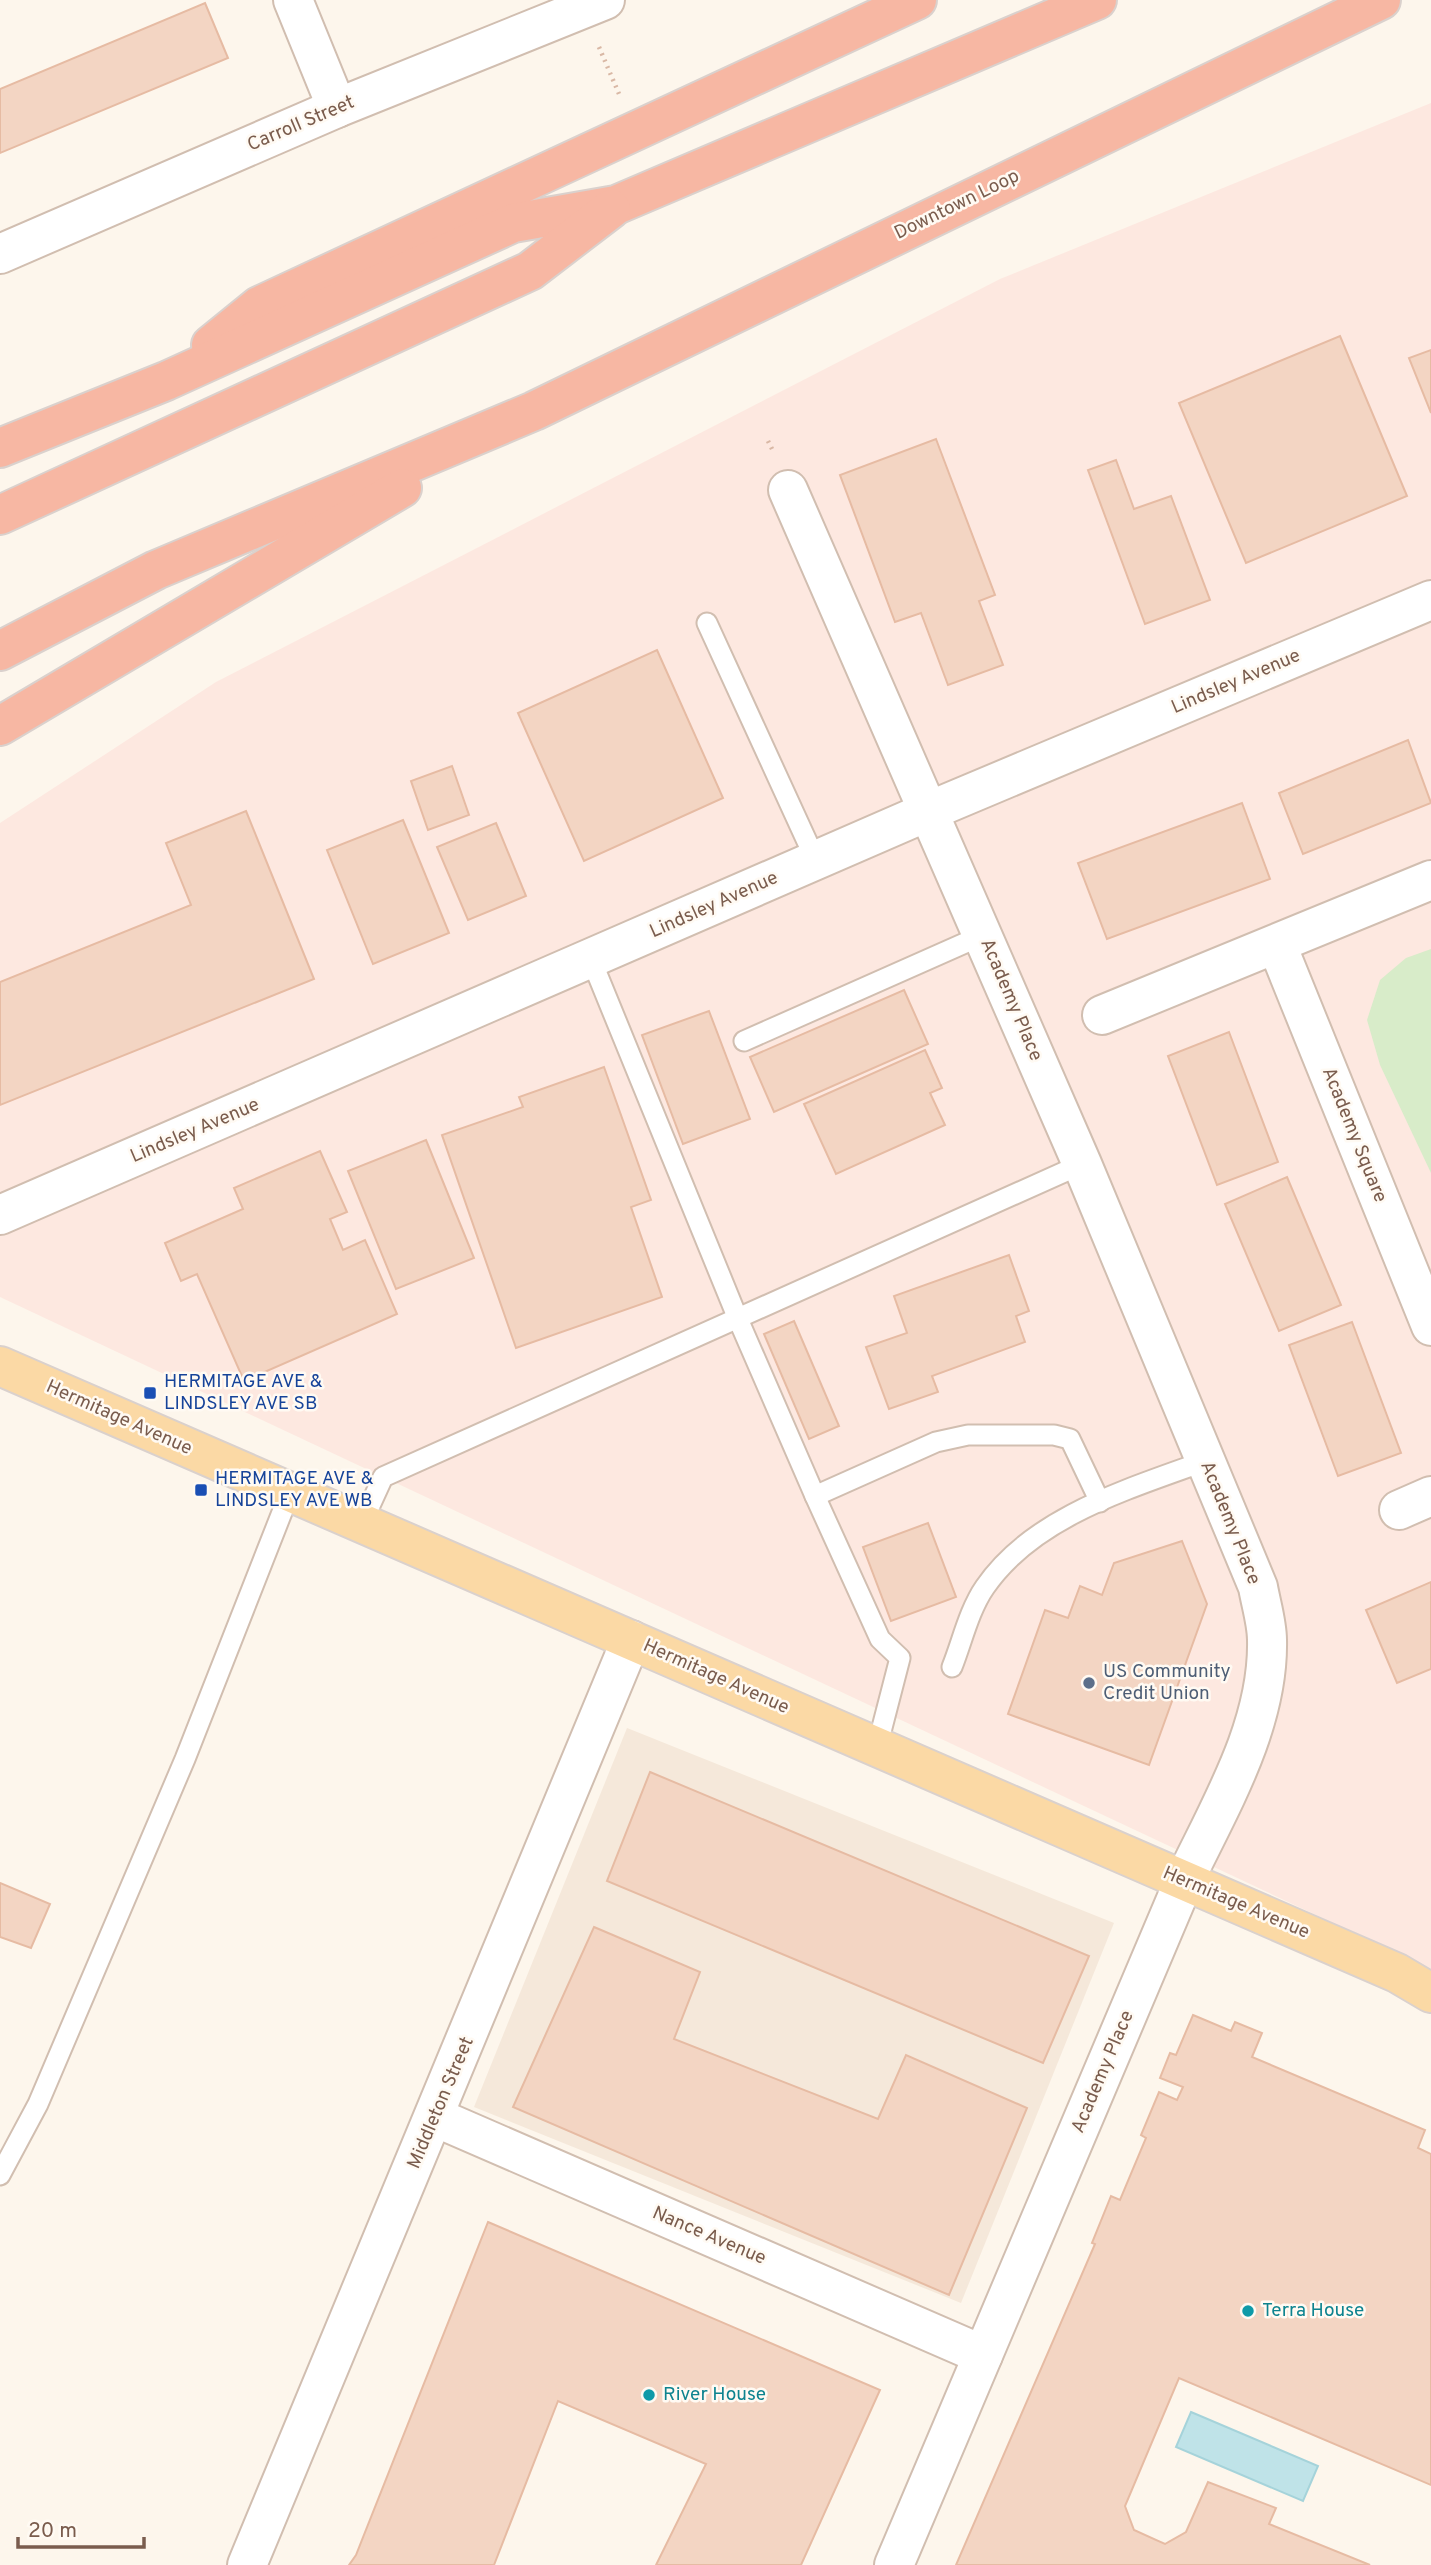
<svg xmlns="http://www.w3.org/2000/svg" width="1431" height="2565" font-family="Overpass,sans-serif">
  <rect width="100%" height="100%" fill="#fdf6ec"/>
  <path fill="#f5e8da" d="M 627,1728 L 1114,1923 L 961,2303 L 474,2107 Z"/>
  <path fill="#fde8e0" d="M 1431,103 L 1431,1969 L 0,1297 L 0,823 L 216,682 L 1000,279 Z"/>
  <path fill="#d8ecc9" d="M 1431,949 L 1431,1173 L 1380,1065 L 1367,1020 L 1380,980 L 1406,958 Z"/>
  <path fill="#bfe3e8" stroke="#a5d3da" stroke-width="2" d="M 1191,2412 L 1318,2466 L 1303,2501 L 1176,2447 Z"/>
  <g fill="#f3d5c3" stroke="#e6bba3" stroke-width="2">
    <path d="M 205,3 L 228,58 L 0,153 L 0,89 Z"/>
    <path d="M 1340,336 L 1407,496 L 1246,563 L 1179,403 Z"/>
    <path d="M 1431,350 L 1431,413 L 1409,358 Z"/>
    <path d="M 936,439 L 995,595 L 979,601 L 1003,665 L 948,685 L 921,613 L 895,622 L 840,475 Z"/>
    <path d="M 1116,460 L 1134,509 L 1171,496 L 1210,600 L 1145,624 L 1088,470 Z"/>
    <path d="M 657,650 L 723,798 L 584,861 L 518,713 Z"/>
    <path d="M 1408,740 L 1431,803 L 1303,854 L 1279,793 Z"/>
    <path d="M 452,766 L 469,815 L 428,830 L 411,781 Z"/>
    <path d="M 1242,803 L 1270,879 L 1107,939 L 1078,863 Z"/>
    <path d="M 246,811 L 314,979 L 0,1105 L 0,982 L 191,905 L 166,843 Z"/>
    <path d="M 403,820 L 449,933 L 373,964 L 327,850 Z"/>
    <path d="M 496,823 L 526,896 L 468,920 L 437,847 Z"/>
    <path d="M 904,990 L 928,1044 L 774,1112 L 750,1057 Z"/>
    <path d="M 709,1011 L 750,1119 L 683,1144 L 642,1035 Z"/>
    <path d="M 1229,1032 L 1278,1162 L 1217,1185 L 1168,1056 Z"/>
    <path d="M 925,1050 L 942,1088 L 930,1093 L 945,1125 L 836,1174 L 804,1104 Z"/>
    <path d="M 604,1067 L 651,1200 L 631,1207 L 662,1297 L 516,1348 L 442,1135 L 523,1107 L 519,1097 Z"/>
    <path d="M 426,1140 L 474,1258 L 396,1289 L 348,1171 Z"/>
    <path d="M 320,1151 L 347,1212 L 330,1219 L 343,1250 L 365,1240 L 397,1314 L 244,1381 L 197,1274 L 181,1281 L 165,1243 L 243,1209 L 234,1188 Z"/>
    <path d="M 1287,1177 L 1341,1305 L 1279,1331 L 1225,1204 Z"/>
    <path d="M 1009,1255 L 1029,1311 L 1016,1316 L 1025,1342 L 932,1376 L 938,1392 L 889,1409 L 866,1347 L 907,1333 L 894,1296 Z"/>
    <path d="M 794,1321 L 839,1426 L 809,1439 L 764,1334 Z"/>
    <path d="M 1352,1322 L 1401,1453 L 1338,1476 L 1289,1345 Z"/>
    <path d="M 928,1523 L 956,1597 L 891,1621 L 863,1547 Z"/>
    <path d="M 1182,1541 L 1207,1604 L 1149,1765 L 1008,1714 L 1045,1610 L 1068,1618 L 1080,1586 L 1102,1595 L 1114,1563 Z"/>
    <path d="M 1431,1582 L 1431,1669 L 1397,1683 L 1366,1610 Z"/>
    <path d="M 650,1772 L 1089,1956 L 1043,2063 L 607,1881 Z"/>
    <path d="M 0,1883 L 50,1904 L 31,1948 L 0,1937 Z"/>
    <path d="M 594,1927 L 700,1972 L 674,2039 L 878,2119 L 906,2055 L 1027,2108 L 949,2295 L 513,2107 Z"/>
    <path d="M 1193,2015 L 1231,2031 L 1235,2022 L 1262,2033 L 1252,2057 L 1425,2130 L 1418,2148 L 1431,2154 L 1431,2485 L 1179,2378 L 1125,2506 L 1134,2530 L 1165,2544 L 1186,2532 L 1208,2482 L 1276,2508 L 1269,2524 L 1370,2565 L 956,2565 L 1095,2244 L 1092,2243 L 1111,2196 L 1120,2200 L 1146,2138 L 1141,2135 L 1159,2092 L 1177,2100 L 1183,2087 L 1160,2078 L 1170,2053 L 1176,2055 Z"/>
    <path d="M 488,2222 L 880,2390 L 801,2565 L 656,2565 L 706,2464 L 558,2401 L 494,2565 L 349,2565 L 356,2555 Z"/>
  </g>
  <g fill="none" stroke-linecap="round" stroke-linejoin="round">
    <g stroke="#d1beb0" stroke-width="23">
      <g id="service">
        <path d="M 707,623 L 816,861"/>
        <path d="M 591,959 L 738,1319 L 815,1496 L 880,1639 L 900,1658 L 877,1747"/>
        <path d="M 744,1041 L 983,935"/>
        <path d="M 815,1496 L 936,1442 L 968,1435 L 1054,1435 L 1070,1439 L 1100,1502"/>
        <path d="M 362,1523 L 383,1477 L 1082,1164"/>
        <path d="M 952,1667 C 962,1642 969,1610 985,1587 C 1033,1517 1128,1489 1205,1461"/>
        <path d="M 0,2175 L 38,2104 L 185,1759 L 290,1492"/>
      </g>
    </g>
    <g stroke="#d1beb0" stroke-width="42">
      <g id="minor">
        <path d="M 293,0 L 337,108"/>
        <path d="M 0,254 L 337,108 L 605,0"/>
        <path d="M 788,490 L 1082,1164 L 1258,1587 C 1261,1604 1267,1623 1267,1640 C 1269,1725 1220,1806 1184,1881 L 894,2565"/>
        <path d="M 1277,945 L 1431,1326"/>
        <path d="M 1102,1015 L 1431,880"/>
        <path d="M 0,1215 L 929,811 L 1431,600"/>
        <path d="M 1399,1510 L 1431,1496"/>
        <path d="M 435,2117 L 983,2355"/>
        <path d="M 247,2565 L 631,1640"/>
      </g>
    </g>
    <g stroke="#dad1cd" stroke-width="42">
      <path id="primary" d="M 0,1366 L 1397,1973 L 1431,1993"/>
    </g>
    <g stroke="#dad1cd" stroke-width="42">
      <g id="motorway">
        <path d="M 211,345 L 259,306 L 917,0"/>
        <path d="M 0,448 L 166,381 L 513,223 L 616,205 L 1097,0"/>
        <path d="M 0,515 L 530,271 L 611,209"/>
        <path d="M 0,651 L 156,570 L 534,411 L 1381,0"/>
        <path d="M 0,726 L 402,488"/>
      </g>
    </g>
    <g stroke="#d9b8a5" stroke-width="4.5" stroke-dasharray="2 5" stroke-linecap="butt">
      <path d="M 599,47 L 619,94"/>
      <path d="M 768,441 L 774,453"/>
    </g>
    <use href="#service" stroke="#fff" stroke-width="19"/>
    <use href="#minor" stroke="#fff" stroke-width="38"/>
    <use href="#primary" stroke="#fbd9a5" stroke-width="38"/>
    <use href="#motorway" stroke="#f7b7a3" stroke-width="38"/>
  </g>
  <g fill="#1a4fb4" stroke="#fffaf3" stroke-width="2.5">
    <rect x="143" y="1386" width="14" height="14" rx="3.5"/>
    <rect x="194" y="1483" width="14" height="14" rx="3.5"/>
  </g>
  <circle fill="#5c6f8a" stroke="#fffaf3" stroke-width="2.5" cx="1089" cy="1683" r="7"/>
  <g fill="#0f9aa8" stroke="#fffaf3" stroke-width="2.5">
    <circle cx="1248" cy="2311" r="7"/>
    <circle cx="649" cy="2395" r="7"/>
  </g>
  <g text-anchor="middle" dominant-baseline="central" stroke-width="5" stroke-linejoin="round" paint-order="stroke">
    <g font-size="19" fill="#7a5c4d" stroke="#fffaf3">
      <text transform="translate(301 124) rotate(-23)">Carroll Street</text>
      <text transform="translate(957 205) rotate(-26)">Downtown Loop</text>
      <text transform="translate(1236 682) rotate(-23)">Lindsley Avenue</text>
      <text transform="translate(714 905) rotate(-24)">Lindsley Avenue</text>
      <text transform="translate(1011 1000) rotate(67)">Academy Place</text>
      <text transform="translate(195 1131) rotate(-23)">Lindsley Avenue</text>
      <text transform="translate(1354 1135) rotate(68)">Academy Square</text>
      <text transform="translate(119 1418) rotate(24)">Hermitage Avenue</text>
      <text transform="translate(1230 1523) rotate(68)">Academy Place</text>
      <text transform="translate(716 1677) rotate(24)">Hermitage Avenue</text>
      <text transform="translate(1236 1903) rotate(23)">Hermitage Avenue</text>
      <text transform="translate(1103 2072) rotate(-67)">Academy Place</text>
      <text transform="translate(441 2103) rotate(-67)">Middleton Street</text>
      <text transform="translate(709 2236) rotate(23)">Nance Avenue</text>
    </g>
    <g font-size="19" fill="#164399" stroke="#fffaf3" text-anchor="start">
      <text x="164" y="1382">HERMITAGE AVE &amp;<tspan x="164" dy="22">LINDSLEY AVE SB</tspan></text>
      <text x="215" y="1479">HERMITAGE AVE &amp;<tspan x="215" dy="22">LINDSLEY AVE WB</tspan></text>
    </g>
    <g font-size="19" fill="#4e5e75" stroke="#fffaf3" text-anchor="start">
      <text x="1103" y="1672">US Community<tspan x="1103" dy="22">Credit Union</tspan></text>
    </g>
    <g font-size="19" fill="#0d838f" stroke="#fffaf3" text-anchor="start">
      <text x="1262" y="2311">Terra House</text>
      <text x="663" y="2395">River House</text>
    </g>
  </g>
  <path d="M18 2537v10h126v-10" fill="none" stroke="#7a5c4d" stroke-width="3.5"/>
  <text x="28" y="2537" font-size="21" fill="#7a5c4d" stroke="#fffaf3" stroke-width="5" paint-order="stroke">20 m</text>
</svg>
